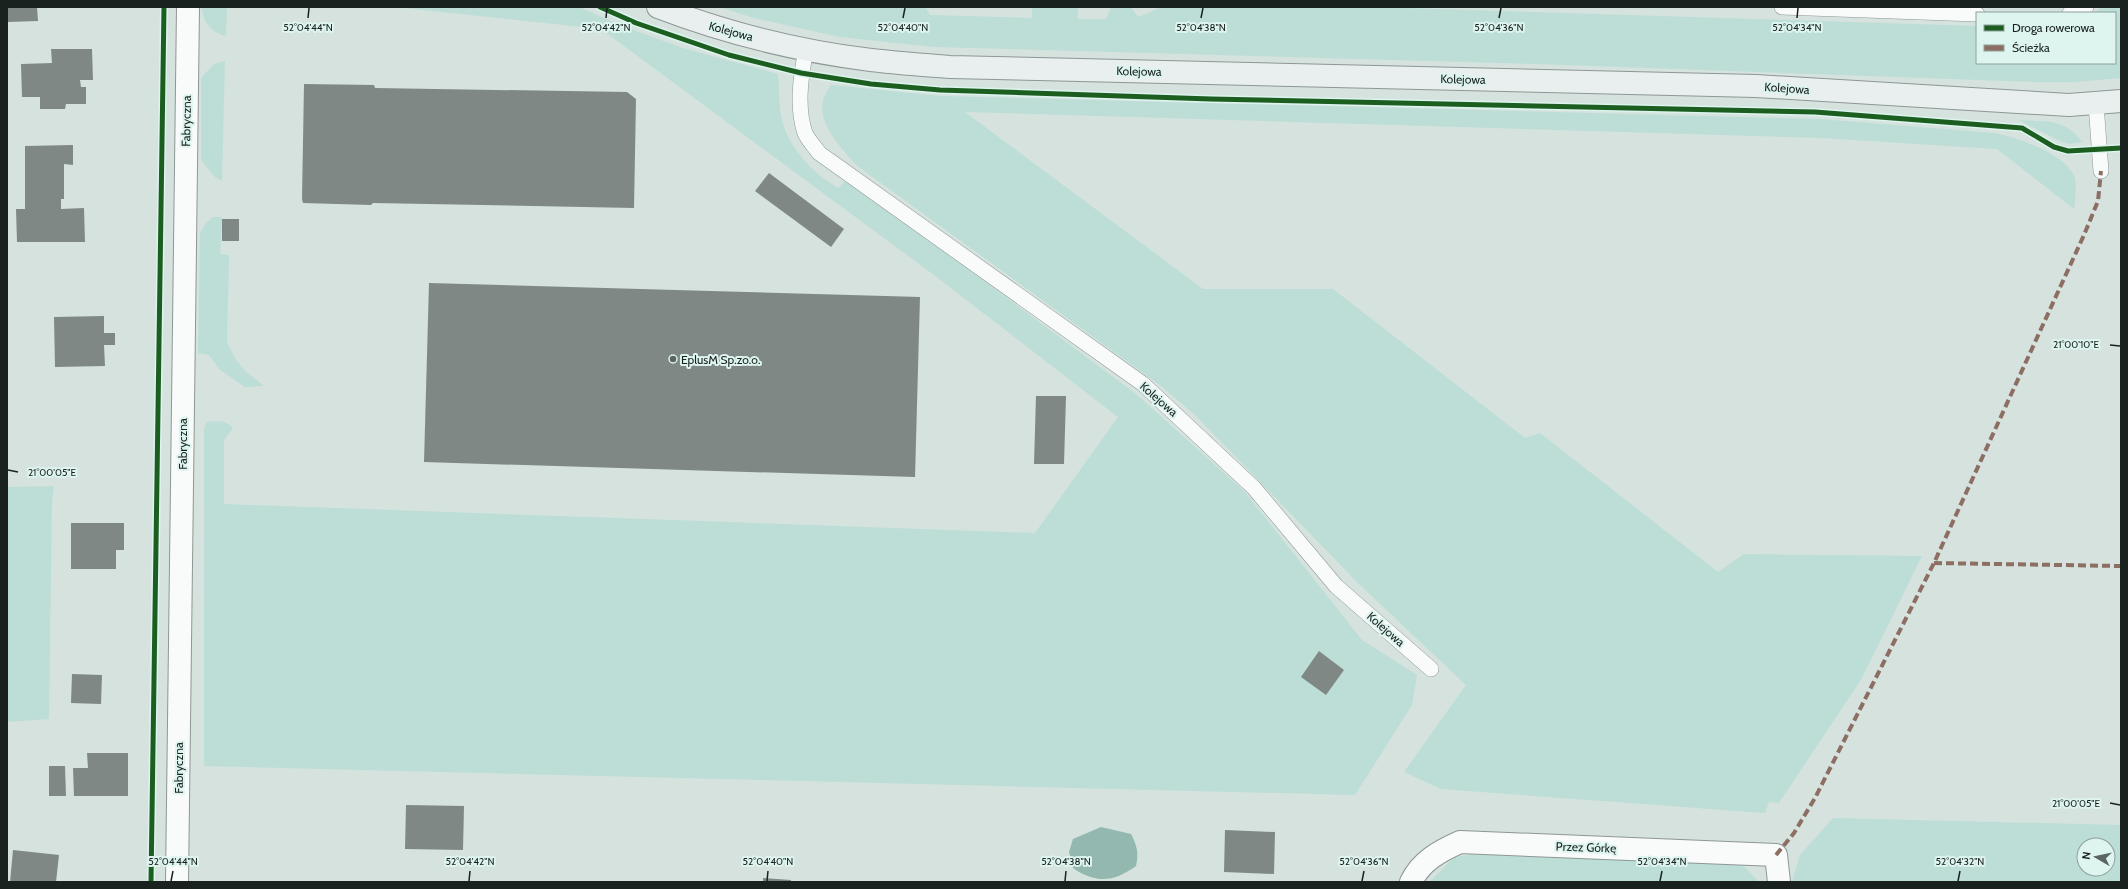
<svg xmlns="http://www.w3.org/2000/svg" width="2128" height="889" font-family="Cabin,sans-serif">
  <rect width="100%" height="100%" fill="#d5e2de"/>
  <g fill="#bcded6" fill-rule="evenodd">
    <path d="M 202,7 L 227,7 L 226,36 C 212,33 202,22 202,7 Z"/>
    <path d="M 395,7 L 579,7 L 620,25 L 683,48 L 778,74 C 779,89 779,106 782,120 C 789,149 813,173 838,188 L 847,179 L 1136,394 L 1244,491 L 1362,640 L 1417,675 L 1412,705 L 1355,795 L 204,766 L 204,428 L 207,422 C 218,421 225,420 233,428 L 224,440 L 224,504 L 1035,533 L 1118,417 L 934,275 L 601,29 Z"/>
    <path d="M 719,7 L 925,7 L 930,15 L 1032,18 L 1032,7 L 1078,7 L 1078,19 L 1106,19 L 1111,7 L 1131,7 L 1138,17 L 1162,7 L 1373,7 L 1977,26 L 1977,63 L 2115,63 L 2115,13 L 2094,13 L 2102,7 L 2121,7 L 2121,78 L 2075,82 L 2035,82 L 1536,64 L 934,47 L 840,37 L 754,18 Z"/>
    <path d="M 225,61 L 222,181 L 215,177 L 201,160 L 201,78 L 214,64 Z"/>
    <path d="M 831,85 L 941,96 L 1820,119 L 1994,133 C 2016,137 2067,154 2075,178 C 2077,187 2075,200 2074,209 L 1997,149 L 1822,138 L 965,112 L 1203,289 L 1333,289 L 1525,438 L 1540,433 L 1718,572 L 1744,554 L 1922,556 L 1862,678 L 1779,803 L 1769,802 L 1765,813 L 1441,789 L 1404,772 L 1466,685 L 1358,583 L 1195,415 L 1161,386 L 856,165 C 842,148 818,126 823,101 C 824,96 828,90 831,85 Z"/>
    <path d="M 2019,120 C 2045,122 2066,118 2082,142 L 2069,144 L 2060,141 Z"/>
    <path d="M 213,217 L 222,217 L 220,254 L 229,255 L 227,342 L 236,360 L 245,371 L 264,386 L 245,387 L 219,369 L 209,355 L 198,353 L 200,233 L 206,223 Z"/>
    <path d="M 54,486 L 52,500 L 49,719 L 7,722 L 7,487 Z"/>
    <path d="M 1833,818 L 2121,825 L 2121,882 L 1792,882 L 1800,855 ZM 2084,845 L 2108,845 L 2108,869 L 2084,869 Z"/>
    <path d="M 1515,848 L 1743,865 L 1759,882 L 1429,882 L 1455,857 Z"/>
  </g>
  <path fill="#92b8b0" d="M 1101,827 L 1131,834 C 1137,846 1139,853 1136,866 C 1114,882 1096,884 1073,868 L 1069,852 L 1073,839 Z"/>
  <g fill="#7f8885">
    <path d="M 8,7 L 37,7 L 38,21 L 8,22 Z"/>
    <path d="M 51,49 L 92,49 L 93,80 L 80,80 L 81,87 L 86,87 L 86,104 L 66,104 L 65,109 L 40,109 L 40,97 L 22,97 L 21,64 L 52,63 Z"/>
    <path d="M 304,84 L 374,85 L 375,88 L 627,92 L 636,99 L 634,208 L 373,203 L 371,205 L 303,203 L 302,199 Z"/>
    <path d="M 73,145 L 73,165 L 64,164 L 64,199 L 61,199 L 61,209 L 84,208 L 85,242 L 17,242 L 16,209 L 25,209 L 25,146 Z"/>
    <path d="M 769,173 L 844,229 L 831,247 L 755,191 Z"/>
    <rect x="222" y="219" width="17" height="22"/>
    <path d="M 429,283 L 920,297 L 915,477 L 424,462 Z"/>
    <path d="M 104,316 L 104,333 L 115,333 L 115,345 L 104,345 L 105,366 L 55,367 L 54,317 Z"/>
    <path d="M 1036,396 L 1066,396 L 1064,464 L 1034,464 Z"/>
    <path d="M 71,523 L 124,523 L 124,550 L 116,550 L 116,569 L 71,569 Z"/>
    <path d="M 1319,651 L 1344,670 L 1326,695 L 1301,677 Z"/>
    <path d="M 72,674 L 102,675 L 101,704 L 71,703 Z"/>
    <path d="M 87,753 L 128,753 L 128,796 L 74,796 L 73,768 L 88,768 Z"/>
    <path d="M 49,766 L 65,766 L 66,796 L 49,796 Z"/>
    <path d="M 406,805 L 464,806 L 463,850 L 405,849 Z"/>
    <path d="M 1225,830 L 1275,832 L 1274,874 L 1224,872 Z"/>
    <path d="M 13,850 L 59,855 L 56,882 L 10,882 Z"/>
    <path d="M 763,878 L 791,880 L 791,882 L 763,882 Z"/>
  </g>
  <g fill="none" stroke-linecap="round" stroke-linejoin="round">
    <g stroke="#8e9795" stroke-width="16">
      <g id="lane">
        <path d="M 1782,7 L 1977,14"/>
        <path d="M 2070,13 L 2086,7"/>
        <path d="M 806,49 C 801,76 796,106 805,133 C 808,140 815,147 819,153 L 1143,384 L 1254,488 L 1336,586 L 1431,669"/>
        <path d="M 2096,104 L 2101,171"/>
      </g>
    </g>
    <g stroke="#8e9795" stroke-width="24">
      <g id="street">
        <path d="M 177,882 L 188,7"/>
        <path d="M 1411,882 C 1421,861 1440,851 1460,842 L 1776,855 L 1779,882"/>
      </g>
    </g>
    <g stroke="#8e9795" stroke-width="24">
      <path id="secondary" d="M 658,7 C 726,33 798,51 871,60 C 897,63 923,65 950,67 L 1756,86 L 2069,105 L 2121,101"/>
    </g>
    <use href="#lane" stroke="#f9fbfa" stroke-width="15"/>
    <use href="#street" stroke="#f9fbfa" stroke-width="22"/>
    <use href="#secondary" stroke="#e9efee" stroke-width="22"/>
    <g stroke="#8d6e63" stroke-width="4" stroke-dasharray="8 4" stroke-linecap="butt">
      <path d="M 1934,563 L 2121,566"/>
      <path d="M 1776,855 L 1794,833 L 1815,798 L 1934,563 L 2084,235 L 2098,201 L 2101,171"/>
    </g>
    <g stroke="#ddf4ef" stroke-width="8">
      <g id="cycleway">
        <path d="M 600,7 L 636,23 L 729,55 L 801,73 L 871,84 L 940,90 L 1211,99 L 1815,112 L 2022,128 L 2054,147 L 2068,151 L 2121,148"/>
        <path d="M 151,882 L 164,7"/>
      </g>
    </g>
    <use href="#cycleway" stroke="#1b5e20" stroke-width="5"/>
  </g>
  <path fill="none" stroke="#1a2220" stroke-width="1.5" d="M 308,18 L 309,8M 606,18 L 607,8M 903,18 L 905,8M 1201,18 L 1203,8M 1499,18 L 1501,8M 1797,18 L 1798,8M 2110,345 L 2120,346M 8,470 L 18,472M 2110,803 L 2120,805M 171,881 L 173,871M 469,881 L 470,871M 767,881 L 768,871M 1065,881 L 1066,871M 1362,881 L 1364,871M 1660,881 L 1662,871M 1958,881 L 1960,871"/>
  <circle fill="#5b6562" stroke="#ddf4ef" stroke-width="1.5" cx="673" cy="359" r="4"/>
  <g text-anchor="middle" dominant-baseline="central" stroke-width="4" stroke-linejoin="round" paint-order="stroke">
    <g font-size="12" fill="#1a2220" stroke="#ddf4ef">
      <text transform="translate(731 31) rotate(15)">Kolejowa</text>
      <text transform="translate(1139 71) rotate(1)">Kolejowa</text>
      <text transform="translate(1463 79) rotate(1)">Kolejowa</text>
      <text transform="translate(1787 88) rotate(4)">Kolejowa</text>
      <text transform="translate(186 121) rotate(-89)">Fabryczna</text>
      <text transform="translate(1159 399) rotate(41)">Kolejowa</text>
      <text transform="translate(182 444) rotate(-90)">Fabryczna</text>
      <text transform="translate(1386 629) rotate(41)">Kolejowa</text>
      <text transform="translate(178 768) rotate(-90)">Fabryczna</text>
      <text transform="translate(1586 847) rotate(2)">Przez Górkę</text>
    </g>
    <g font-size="12" fill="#1a2220" stroke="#ddf4ef" text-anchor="start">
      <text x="681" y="359">EplusM Sp.zo.o.</text>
    </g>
  </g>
  <g font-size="10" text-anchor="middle" fill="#1a2220" stroke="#ddf4ef" stroke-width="4" stroke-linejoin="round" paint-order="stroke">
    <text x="308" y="31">52°04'44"N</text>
    <text x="606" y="31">52°04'42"N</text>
    <text x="903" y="31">52°04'40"N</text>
    <text x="1201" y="31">52°04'38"N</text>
    <text x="1499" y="31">52°04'36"N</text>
    <text x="1797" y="31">52°04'34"N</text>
    <text x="2076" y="348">21°00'10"E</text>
    <text x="52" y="476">21°00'05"E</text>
    <text x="2076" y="807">21°00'05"E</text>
    <text x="173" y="865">52°04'44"N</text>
    <text x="470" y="865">52°04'42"N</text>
    <text x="768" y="865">52°04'40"N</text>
    <text x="1066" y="865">52°04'38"N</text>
    <text x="1364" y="865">52°04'36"N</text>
    <text x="1662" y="865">52°04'34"N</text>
    <text x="1960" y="865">52°04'32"N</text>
  </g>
  <rect width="2128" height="889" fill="none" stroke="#1a2220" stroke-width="16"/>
  <rect x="1976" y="12" width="140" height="52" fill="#ddf4ef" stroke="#8fa09c"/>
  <rect x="1984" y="25" width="20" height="6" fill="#1b5e20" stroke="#8fa09c"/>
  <text x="2012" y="32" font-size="12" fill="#1a2220">Droga rowerowa</text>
  <rect x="1984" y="45" width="20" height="6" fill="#8d6e63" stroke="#8fa09c"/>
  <text x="2012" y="52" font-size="12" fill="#1a2220">Ścieżka</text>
  <g transform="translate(2096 857) rotate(279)"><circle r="19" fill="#ddf4ef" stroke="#8fa09c"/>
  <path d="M0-3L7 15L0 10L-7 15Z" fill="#5b6562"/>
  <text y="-6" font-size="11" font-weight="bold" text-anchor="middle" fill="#1a2220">N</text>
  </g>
</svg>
